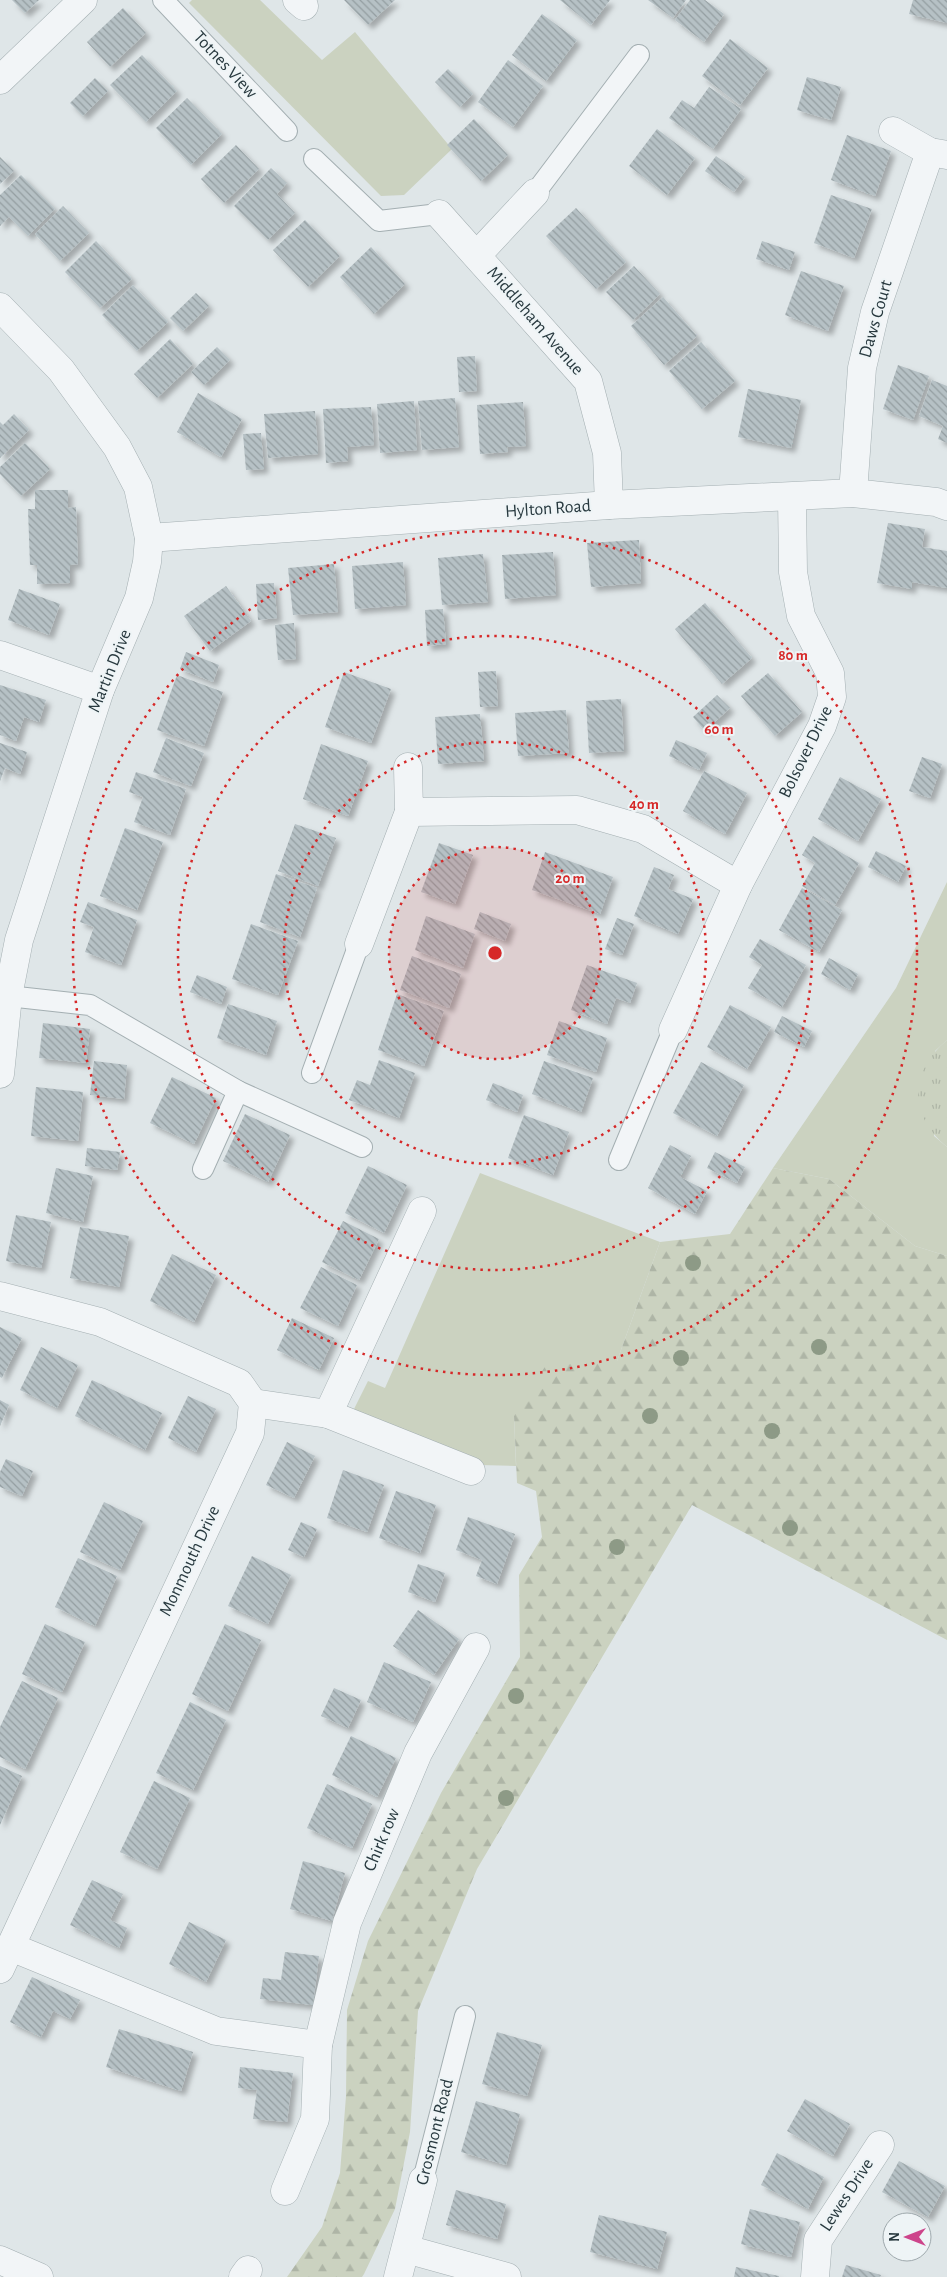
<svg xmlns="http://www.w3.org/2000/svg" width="947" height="2277" font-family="'Alegreya Sans',sans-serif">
  <defs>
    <pattern id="forest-firs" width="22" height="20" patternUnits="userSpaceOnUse" patternTransform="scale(1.25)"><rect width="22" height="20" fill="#cbd2c0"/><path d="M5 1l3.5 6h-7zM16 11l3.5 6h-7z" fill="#aeb5a6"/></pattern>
    <pattern id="park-tufts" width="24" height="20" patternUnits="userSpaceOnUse" patternTransform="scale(1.25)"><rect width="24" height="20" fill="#cbd2c0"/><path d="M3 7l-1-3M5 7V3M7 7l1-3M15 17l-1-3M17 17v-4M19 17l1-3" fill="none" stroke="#aeb5a6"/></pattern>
    <pattern id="building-back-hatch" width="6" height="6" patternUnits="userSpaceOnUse" patternTransform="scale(1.25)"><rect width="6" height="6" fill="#b6c1c5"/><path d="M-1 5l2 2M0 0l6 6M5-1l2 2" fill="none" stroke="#949ea1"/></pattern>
    <filter id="shadow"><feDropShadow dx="4.5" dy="4.5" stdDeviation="2.5" flood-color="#0004"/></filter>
  </defs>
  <rect width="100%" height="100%" fill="#dfe6e8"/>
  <g fill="#cbd2c0">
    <path d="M 192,0 L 260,0 L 322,60 L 355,32 L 452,149 L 404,195 L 381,196 L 189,3 Z"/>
    <path d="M 947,882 L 947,1040 L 935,1051 L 934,1136 L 947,1147 L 947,1256 L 915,1246 L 829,1179 L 773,1168 L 896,988 Z"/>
    <path d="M 480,1173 L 660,1242 L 617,1361 L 514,1416 L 516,1466 L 480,1465 L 350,1417 L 368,1381 L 385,1388 Z"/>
  </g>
  <path fill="url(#forest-firs)" d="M 773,1168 L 829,1179 L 915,1246 L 947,1256 L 947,1640 L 692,1505 L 477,1869 L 418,2011 L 410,2132 L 395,2209 L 364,2274 L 362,2277 L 287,2277 L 322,2227 L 340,2173 L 346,2096 L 347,2010 L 368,1941 L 441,1793 L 520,1657 L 519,1575 L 542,1537 L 536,1491 L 517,1483 L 514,1416 L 546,1365 L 617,1361 L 660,1242 L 730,1234 Z"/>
  <path fill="url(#park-tufts)" d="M 947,1040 L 947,1147 C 908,1115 909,1072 947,1040 Z"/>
  <g fill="url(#building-back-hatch)" filter="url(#shadow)">
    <path d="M 12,0 L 39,0 L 25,13 Z"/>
    <path d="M 344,0 L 395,0 L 368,25 Z"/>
    <path d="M 560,0 L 610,0 L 591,25 Z"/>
    <path d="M 648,0 L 686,0 L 673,18 Z"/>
    <path d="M 690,0 L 705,0 L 724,14 L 704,42 L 675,20 Z"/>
    <path d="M 913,0 L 947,0 L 947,23 L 909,14 Z"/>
    <path d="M 123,8 L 146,33 L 110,67 L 87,42 Z"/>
    <path d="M 542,14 L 577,40 L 546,81 L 512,55 Z"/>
    <path d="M 730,39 L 768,68 L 740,105 L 702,76 Z"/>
    <path d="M 142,55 L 177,91 L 146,122 L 110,85 Z"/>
    <path d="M 508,60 L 543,86 L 513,127 L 478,102 Z"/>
    <path d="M 448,69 L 473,94 L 460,107 L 435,82 Z"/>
    <path d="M 807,77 L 841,87 L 831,120 L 797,110 Z"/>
    <path d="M 95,78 L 108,91 L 83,116 L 70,103 Z"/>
    <path d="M 709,87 L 741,109 L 713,149 L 669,118 L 682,100 L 694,108 Z"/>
    <path d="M 187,98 L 222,134 L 191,165 L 156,128 Z"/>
    <path d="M 474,119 L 508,155 L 481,181 L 447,145 Z"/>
    <path d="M 657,129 L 695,158 L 667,195 L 629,166 Z"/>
    <path d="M 847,135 L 891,151 L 875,196 L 831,180 Z"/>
    <path d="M 236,145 L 259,169 L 224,203 L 201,179 Z"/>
    <path d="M 716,156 L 745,177 L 734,192 L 705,171 Z"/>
    <path d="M 0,157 L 14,171 L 0,184 Z"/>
    <path d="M 271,168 L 287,183 L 277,194 L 295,213 L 268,240 L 234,206 Z"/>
    <path d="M 21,175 L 55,209 L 28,236 L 9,217 L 0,226 L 0,195 Z"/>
    <path d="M 831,195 L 872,209 L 854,258 L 814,243 Z"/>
    <path d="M 63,206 L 89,233 L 60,261 L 35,234 Z"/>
    <path d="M 576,208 L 626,262 L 596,289 L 546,236 Z"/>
    <path d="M 305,220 L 340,256 L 308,287 L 273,250 Z"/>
    <path d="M 96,241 L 132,279 L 100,308 L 65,272 Z"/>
    <path d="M 762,241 L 795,252 L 789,270 L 756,259 Z"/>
    <path d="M 371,247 L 405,284 L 374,314 L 340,277 Z"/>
    <path d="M 634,266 L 660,294 L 633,320 L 606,292 Z"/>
    <path d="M 801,271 L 844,286 L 828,331 L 785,315 Z"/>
    <path d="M 133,285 L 168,322 L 137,351 L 102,315 Z"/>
    <path d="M 196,293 L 209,306 L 183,331 L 170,318 Z"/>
    <path d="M 663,297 L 697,336 L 664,365 L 631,326 Z"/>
    <path d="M 170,339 L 193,364 L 157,398 L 134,374 Z"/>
    <path d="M 701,342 L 735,381 L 702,409 L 669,371 Z"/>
    <path d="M 217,347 L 230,360 L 204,385 L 191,372 Z"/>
    <path d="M 475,356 L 477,391 L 459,392 L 457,357 Z"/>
    <path d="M 898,365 L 929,376 L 913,420 L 883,409 Z"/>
    <path d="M 932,380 L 947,386 L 947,443 L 938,439 L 943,426 L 919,416 Z"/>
    <path d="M 748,389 L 801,400 L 791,448 L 738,437 Z"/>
    <path d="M 198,393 L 242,419 L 221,457 L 177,432 Z"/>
    <path d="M 455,398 L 459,447 L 422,450 L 418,401 Z"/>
    <path d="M 414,401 L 417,450 L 380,453 L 377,404 Z"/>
    <path d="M 523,402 L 526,446 L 507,447 L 508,452 L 480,454 L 477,405 Z"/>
    <path d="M 371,407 L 374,445 L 347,447 L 348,461 L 326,463 L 323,409 Z"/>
    <path d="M 315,411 L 318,454 L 268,458 L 264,414 Z"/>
    <path d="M 14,414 L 29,430 L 0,458 L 0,422 L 3,425 Z"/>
    <path d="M 261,433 L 264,469 L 246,470 L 243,434 Z"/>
    <path d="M 25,443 L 50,469 L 21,496 L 0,474 L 0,467 Z"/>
    <path d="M 35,490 L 68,490 L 68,508 L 76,507 L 78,564 L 70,565 L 70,583 L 37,584 L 37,565 L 30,565 L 28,509 L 35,509 Z"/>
    <path d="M 888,523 L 925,529 L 922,547 L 947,551 L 947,588 L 912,582 L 912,589 L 877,583 Z"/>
    <path d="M 639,540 L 641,583 L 591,587 L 587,543 Z"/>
    <path d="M 553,552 L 556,595 L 505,599 L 502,555 Z"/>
    <path d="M 483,554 L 488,602 L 442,605 L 438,558 Z"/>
    <path d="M 403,562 L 406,605 L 355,609 L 352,566 Z"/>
    <path d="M 334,564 L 338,612 L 293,615 L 288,568 Z"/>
    <path d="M 274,583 L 277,618 L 258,620 L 256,584 Z"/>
    <path d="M 226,586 L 251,621 L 210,651 L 184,616 Z"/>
    <path d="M 19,589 L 60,604 L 49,635 L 8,620 Z"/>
    <path d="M 705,603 L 752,658 L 722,684 L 675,629 Z"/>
    <path d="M 443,609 L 446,644 L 427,646 L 425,610 Z"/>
    <path d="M 294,623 L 296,659 L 278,660 L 275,625 Z"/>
    <path d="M 186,652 L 219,665 L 213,682 L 180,669 Z"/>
    <path d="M 496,671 L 498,706 L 480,707 L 478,672 Z"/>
    <path d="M 344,672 L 391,689 L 371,743 L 325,727 Z"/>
    <path d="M 768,673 L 802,712 L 775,736 L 741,696 Z"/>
    <path d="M 177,675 L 223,692 L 204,746 L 157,730 Z"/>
    <path d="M 0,685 L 46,700 L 39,722 L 24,717 L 16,741 L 0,735 Z"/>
    <path d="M 717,695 L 730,708 L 705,731 L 693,717 Z"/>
    <path d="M 621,699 L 624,751 L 589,753 L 586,701 Z"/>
    <path d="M 566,710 L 569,753 L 518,756 L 515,713 Z"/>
    <path d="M 480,714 L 484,761 L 438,764 L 435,717 Z"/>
    <path d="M 166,738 L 204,753 L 191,786 L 153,772 Z"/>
    <path d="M 676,740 L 707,753 L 699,770 L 669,756 Z"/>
    <path d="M 0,743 L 27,752 L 20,774 L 5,768 L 0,781 Z"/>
    <path d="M 321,744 L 368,761 L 348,816 L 303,799 Z"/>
    <path d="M 922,757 L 942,764 L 930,798 L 909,791 Z"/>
    <path d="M 704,771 L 747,793 L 725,834 L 683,811 Z"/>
    <path d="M 136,772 L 186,789 L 170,835 L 134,822 L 143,797 L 129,792 Z"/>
    <path d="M 840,777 L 881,799 L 858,841 L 818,819 Z"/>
    <path d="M 295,824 L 336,838 L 318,886 L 278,871 Z"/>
    <path d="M 125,828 L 163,842 L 137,910 L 100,896 Z"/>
    <path d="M 813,836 L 859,863 L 835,905 L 802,886 L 815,863 L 802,855 Z"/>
    <path d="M 439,843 L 473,855 L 455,904 L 421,892 Z"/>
    <path d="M 876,851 L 906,866 L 898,882 L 868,867 Z"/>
    <path d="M 545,852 L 613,877 L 600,914 L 532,890 Z"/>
    <path d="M 654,867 L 674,875 L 668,889 L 693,899 L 678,934 L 634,916 Z"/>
    <path d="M 276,874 L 317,888 L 300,937 L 260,922 Z"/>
    <path d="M 802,888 L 842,910 L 819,952 L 779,930 Z"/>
    <path d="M 88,902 L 137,920 L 121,965 L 85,952 L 94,927 L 80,922 Z"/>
    <path d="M 480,912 L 511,924 L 505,941 L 474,929 Z"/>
    <path d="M 426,916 L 475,934 L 463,968 L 415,950 Z"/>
    <path d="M 617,918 L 634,924 L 622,955 L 605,949 Z"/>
    <path d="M 251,924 L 298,941 L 278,995 L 232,979 Z"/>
    <path d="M 760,939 L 806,965 L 782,1007 L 748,988 L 762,965 L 749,957 Z"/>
    <path d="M 412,956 L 461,974 L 449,1008 L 400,990 Z"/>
    <path d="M 829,958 L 858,974 L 850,990 L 821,974 Z"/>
    <path d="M 587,965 L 637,983 L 630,1003 L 616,998 L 607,1024 L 571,1010 Z"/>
    <path d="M 197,975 L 227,987 L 221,1004 L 190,992 Z"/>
    <path d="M 397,994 L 444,1011 L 424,1066 L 378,1050 Z"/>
    <path d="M 228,1004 L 277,1021 L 266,1055 L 217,1038 Z"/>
    <path d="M 730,1005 L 771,1027 L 747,1069 L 707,1047 Z"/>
    <path d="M 782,1016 L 812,1031 L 804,1047 L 774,1032 Z"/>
    <path d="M 559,1021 L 607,1038 L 596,1072 L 547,1055 Z"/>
    <path d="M 43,1023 L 90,1029 L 86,1063 L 39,1058 Z"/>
    <path d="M 379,1060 L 415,1073 L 399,1118 L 349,1100 L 357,1080 L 370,1085 Z"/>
    <path d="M 94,1061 L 127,1065 L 124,1099 L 90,1095 Z"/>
    <path d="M 544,1061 L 593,1078 L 581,1112 L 532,1094 Z"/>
    <path d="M 701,1062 L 744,1085 L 717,1136 L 673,1113 Z"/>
    <path d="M 172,1077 L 216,1098 L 194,1144 L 150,1123 Z"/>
    <path d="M 493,1083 L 523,1095 L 517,1112 L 486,1100 Z"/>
    <path d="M 36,1087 L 83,1092 L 78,1141 L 31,1136 Z"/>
    <path d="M 245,1114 L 290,1135 L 268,1182 L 223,1161 Z"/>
    <path d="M 524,1115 L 569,1132 L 553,1175 L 508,1158 Z"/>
    <path d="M 670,1145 L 691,1156 L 680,1177 L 707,1191 L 695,1214 L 648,1188 Z"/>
    <path d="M 87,1148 L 120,1152 L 117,1170 L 85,1166 Z"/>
    <path d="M 715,1152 L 745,1167 L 737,1183 L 707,1168 Z"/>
    <path d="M 368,1166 L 407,1185 L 384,1233 L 345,1213 Z"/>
    <path d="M 56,1168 L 93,1176 L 83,1222 L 46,1213 Z"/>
    <path d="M 16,1215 L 51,1222 L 41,1268 L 6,1261 Z"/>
    <path d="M 343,1221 L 379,1239 L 359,1280 L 322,1262 Z"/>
    <path d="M 80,1227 L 129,1236 L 119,1287 L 70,1278 Z"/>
    <path d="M 172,1254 L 216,1275 L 194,1322 L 150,1301 Z"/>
    <path d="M 321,1267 L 357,1285 L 338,1326 L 300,1308 Z"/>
    <path d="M 292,1318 L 334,1338 L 319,1370 L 277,1350 Z"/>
    <path d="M 0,1327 L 22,1338 L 2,1378 L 0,1377 Z"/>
    <path d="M 41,1347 L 78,1365 L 57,1408 L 20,1390 Z"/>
    <path d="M 92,1380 L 162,1413 L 145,1450 L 75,1416 Z"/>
    <path d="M 188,1396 L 216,1409 L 196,1452 L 168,1438 Z"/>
    <path d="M 0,1400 L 9,1405 L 0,1426 Z"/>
    <path d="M 287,1442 L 315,1456 L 294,1498 L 266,1485 Z"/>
    <path d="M 6,1459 L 33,1471 L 22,1496 L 0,1487 L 0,1472 Z"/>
    <path d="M 343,1470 L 384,1485 L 367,1532 L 327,1518 Z"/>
    <path d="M 396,1491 L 436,1505 L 420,1553 L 379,1538 Z"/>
    <path d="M 104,1502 L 143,1521 L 120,1570 L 80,1552 Z"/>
    <path d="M 468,1517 L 515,1534 L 497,1584 L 476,1576 L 482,1560 L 456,1550 Z"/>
    <path d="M 301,1522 L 317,1529 L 304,1557 L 288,1550 Z"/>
    <path d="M 252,1556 L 291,1575 L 268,1624 L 228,1606 Z"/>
    <path d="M 78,1558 L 117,1576 L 95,1626 L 55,1607 Z"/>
    <path d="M 418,1564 L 445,1573 L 435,1602 L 408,1592 Z"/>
    <path d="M 418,1610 L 459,1639 L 434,1675 L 393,1646 Z"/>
    <path d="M 45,1624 L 85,1642 L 62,1692 L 22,1674 Z"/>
    <path d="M 225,1624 L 261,1640 L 228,1711 L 192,1694 Z"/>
    <path d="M 384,1662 L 431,1682 L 413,1722 L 367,1702 Z"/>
    <path d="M 22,1681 L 58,1698 L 25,1769 L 0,1757 L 0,1727 Z"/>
    <path d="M 334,1688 L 361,1700 L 348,1728 L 321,1716 Z"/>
    <path d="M 190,1702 L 226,1720 L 193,1790 L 156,1773 Z"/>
    <path d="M 351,1736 L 396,1758 L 377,1797 L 332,1775 Z"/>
    <path d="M 0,1766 L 22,1776 L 0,1825 Z"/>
    <path d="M 154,1781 L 190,1798 L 157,1869 L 120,1852 Z"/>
    <path d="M 327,1784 L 372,1804 L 352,1848 L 307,1828 Z"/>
    <path d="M 303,1861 L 345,1873 L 332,1921 L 290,1909 Z"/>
    <path d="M 92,1880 L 123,1894 L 110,1920 L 127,1928 L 119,1948 L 70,1925 Z"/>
    <path d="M 189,1922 L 226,1940 L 206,1982 L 169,1964 Z"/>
    <path d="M 285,1952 L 319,1956 L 313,2005 L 260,1999 L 263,1978 L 281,1980 Z"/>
    <path d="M 32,1977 L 80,2000 L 70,2019 L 53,2011 L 41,2037 L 10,2022 Z"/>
    <path d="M 119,2029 L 193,2052 L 181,2091 L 106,2067 Z"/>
    <path d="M 497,2032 L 542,2045 L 527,2096 L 482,2084 Z"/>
    <path d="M 240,2067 L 293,2073 L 287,2122 L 253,2119 L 257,2090 L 238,2088 Z"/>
    <path d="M 805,2099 L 850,2124 L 833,2156 L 787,2131 Z"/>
    <path d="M 476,2101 L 520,2114 L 506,2165 L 461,2152 Z"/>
    <path d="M 777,2153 L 824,2177 L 808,2209 L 761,2185 Z"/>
    <path d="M 899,2161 L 945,2186 L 928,2217 L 882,2192 Z"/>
    <path d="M 456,2190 L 506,2204 L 497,2239 L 446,2225 Z"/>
    <path d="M 750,2209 L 800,2222 L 791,2257 L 741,2244 Z"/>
    <path d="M 599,2215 L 667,2232 L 657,2269 L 590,2252 Z"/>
    <path d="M 846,2265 L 881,2275 L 880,2277 L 842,2277 Z"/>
    <path d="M 736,2267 L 779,2276 L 779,2277 L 734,2277 Z"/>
  </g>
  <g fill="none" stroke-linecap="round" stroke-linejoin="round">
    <g stroke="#a4afb2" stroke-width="22">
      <g id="service">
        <path d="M 163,0 L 287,131"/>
        <path d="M 314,159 L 379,221 L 439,214"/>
        <path d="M 535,193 L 639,55"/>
        <path d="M 8,996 L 90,1005 L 238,1091 L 203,1169"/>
        <path d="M 312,1073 L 359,944"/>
        <path d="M 238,1091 L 362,1147"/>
        <path d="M 619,1160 L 673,1030"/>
        <path d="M 423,2180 L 465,2016"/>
      </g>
    </g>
    <g stroke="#a4afb2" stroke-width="29">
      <g id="minor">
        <path d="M 297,0 L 304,6"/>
        <path d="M 0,80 L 83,0"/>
        <path d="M 893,131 L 930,152 L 947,155"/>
        <path d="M 439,214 L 588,381 L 607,453 L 609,505"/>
        <path d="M 477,255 L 535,193"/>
        <path d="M 853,493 L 862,368 L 875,312 L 930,152"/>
        <path d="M 0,655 L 100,690"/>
        <path d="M 408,767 L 409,812 L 577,810 L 643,829 L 738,885"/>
        <path d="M 359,944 L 409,812"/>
        <path d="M 673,1030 L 738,885 L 822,726 L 832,697 L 830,673 L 801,616 L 793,572 L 792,497"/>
        <path d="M 0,1296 L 100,1322 L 239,1383 L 253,1403 L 250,1433 L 0,1969"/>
        <path d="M 253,1403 L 328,1414 L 422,1211"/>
        <path d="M 328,1414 L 471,1471"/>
        <path d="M 11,1947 L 216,2031 L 318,2045"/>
        <path d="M 285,2191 L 315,2119 L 318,2045 L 347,1923 L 418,1753 L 476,1647"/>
        <path d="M 406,2249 L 507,2277"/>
        <path d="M 0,2260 L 39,2277"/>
        <path d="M 243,2277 L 248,2270"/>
        <path d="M 398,2277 L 423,2180"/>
        <path d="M 815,2277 L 818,2240 L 880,2145"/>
      </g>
    </g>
    <g stroke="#a4afb2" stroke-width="29">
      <g id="tertiary">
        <path d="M 0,307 L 61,370 L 117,447 L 138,487 L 149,538 L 147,562 L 139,598 L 100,690 L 19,940 L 8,996 L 0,1074"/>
        <path d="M 149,538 L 609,505 L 853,493 L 936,502 L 947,506"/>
      </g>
    </g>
    <use href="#service" stroke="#f2f5f7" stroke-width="20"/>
    <use href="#minor" stroke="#f2f5f7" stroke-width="28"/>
    <use href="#tertiary" stroke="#f2f5f7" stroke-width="28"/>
  </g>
  <g fill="#8d9a86">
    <circle cx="693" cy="1263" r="8"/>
    <circle cx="819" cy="1347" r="8"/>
    <circle cx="681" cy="1358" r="8"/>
    <circle cx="650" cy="1416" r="8"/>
    <circle cx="772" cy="1431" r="8"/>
    <circle cx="790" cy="1528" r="8"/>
    <circle cx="617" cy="1547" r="8"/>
    <circle cx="516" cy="1696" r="8"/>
    <circle cx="506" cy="1798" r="8"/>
  </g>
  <circle cx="495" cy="953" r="106" fill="#d62828" fill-opacity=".12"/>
  <g fill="none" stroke="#d62828" stroke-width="2.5" stroke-dasharray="2.5 5">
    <circle cx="495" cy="953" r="106"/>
    <circle cx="495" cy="953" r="211"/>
    <circle cx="495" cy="953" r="317"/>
    <circle cx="495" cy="953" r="422"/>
  </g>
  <g text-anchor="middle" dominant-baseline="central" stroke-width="4" stroke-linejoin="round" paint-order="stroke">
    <g font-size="18" fill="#28393f" stroke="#eef4f6">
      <text transform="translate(225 65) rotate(47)">Totnes View</text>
      <text transform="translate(876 319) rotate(-74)">Daws Court</text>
      <text transform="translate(535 321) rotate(49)">Middleham Avenue</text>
      <text transform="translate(548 509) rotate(-4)">Hylton Road</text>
      <text transform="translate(110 671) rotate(-68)">Martin Drive</text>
      <text transform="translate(806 752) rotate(-64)">Bolsover Drive</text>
      <text transform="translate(190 1561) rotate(-65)">Monmouth Drive</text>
      <text transform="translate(382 1840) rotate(-67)">Chirk row</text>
      <text transform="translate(435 2132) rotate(-76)">Grosmont Road</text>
      <text transform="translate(847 2195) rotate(-57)">Lewes Drive</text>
    </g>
  </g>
  <circle cx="495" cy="953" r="8" fill="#d62828" stroke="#eef4f6" stroke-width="2.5"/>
  <g font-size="15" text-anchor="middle" font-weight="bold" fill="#d62828" stroke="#eef4f6" stroke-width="4" stroke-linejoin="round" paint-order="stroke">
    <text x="793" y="660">80 m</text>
    <text x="719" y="734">60 m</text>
    <text x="644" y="809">40 m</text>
    <text x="570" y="883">20 m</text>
  </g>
  <g transform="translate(907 2237) rotate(270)"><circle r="24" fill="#eef4f6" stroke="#9fa9ad"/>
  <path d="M0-4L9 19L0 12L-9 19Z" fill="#cd448b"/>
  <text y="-8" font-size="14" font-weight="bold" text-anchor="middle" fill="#28393f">N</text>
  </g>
</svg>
